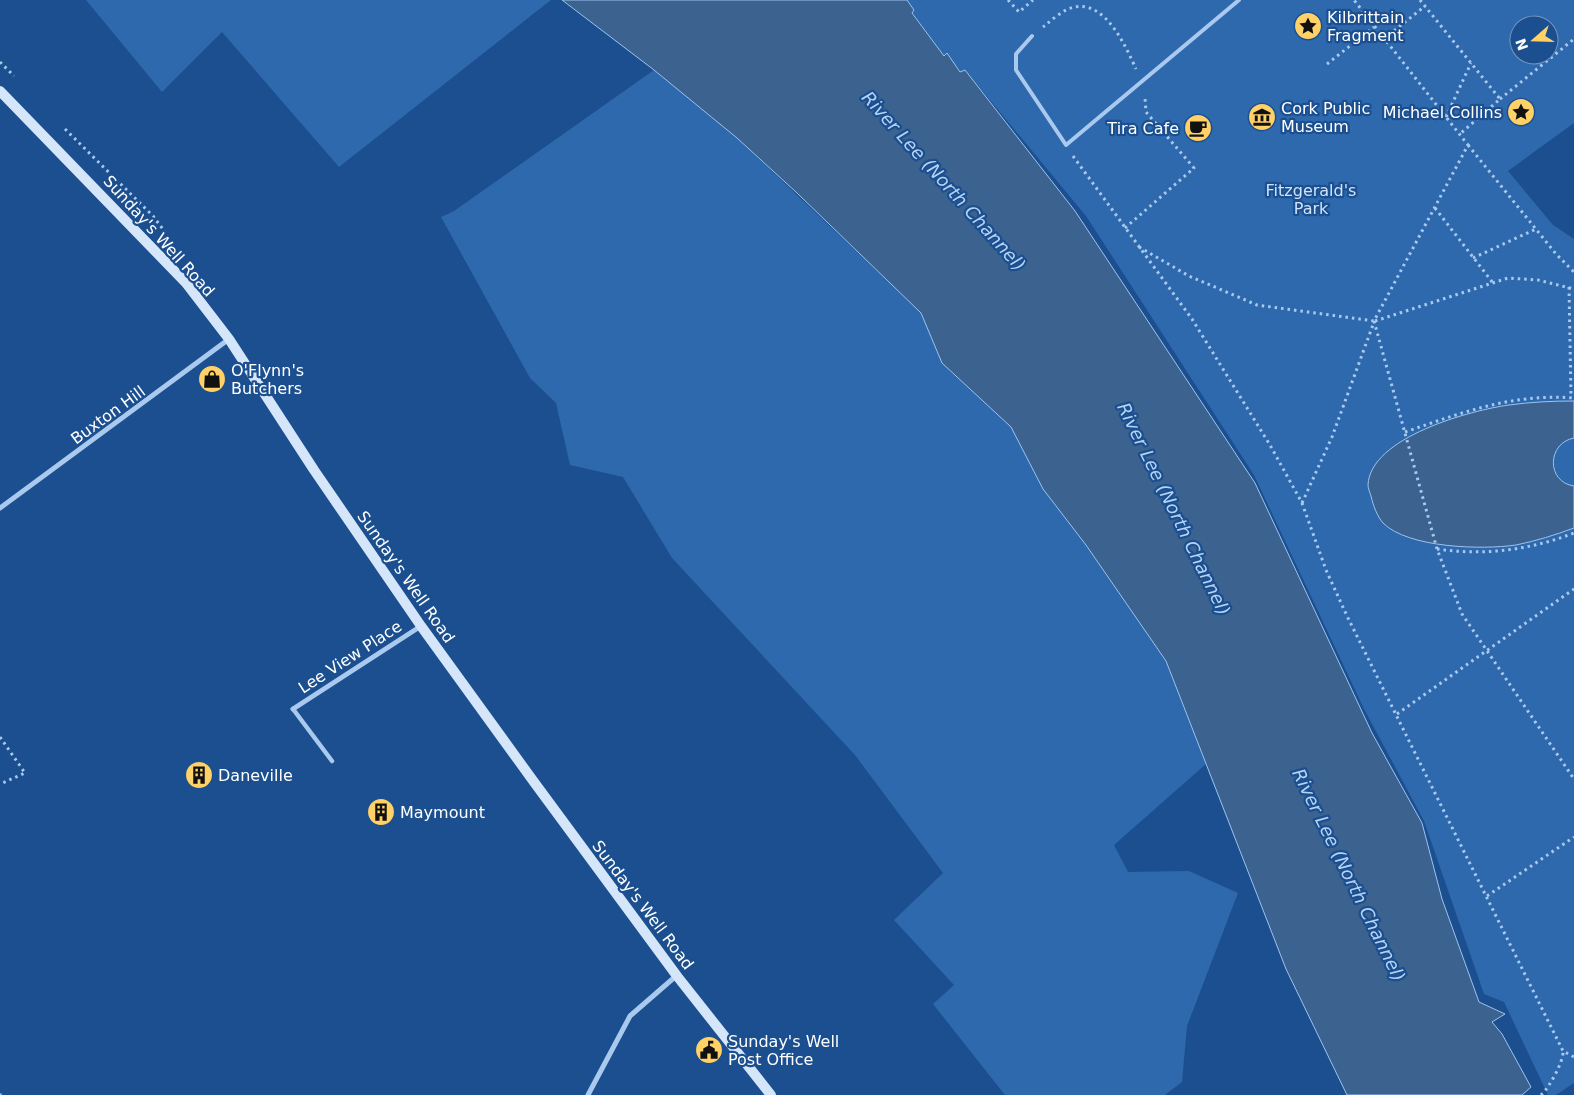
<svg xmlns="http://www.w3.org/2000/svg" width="1574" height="1095" font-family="'DejaVu Sans',sans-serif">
  <rect width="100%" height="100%" fill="#1b4f8f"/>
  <g fill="#2e69ad" fill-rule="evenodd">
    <path d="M 86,0 L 551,0 L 339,167 L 222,32 L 162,92 Z"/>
    <path d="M 907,0 L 1574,0 L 1574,123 L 1508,171 L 1553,225 L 1574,239 L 1574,1083 L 1556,1095 L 1548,1095 L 1504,1002 L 1484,994 L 1424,821 L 1364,709 L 1254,475 L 1086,216 L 965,70 L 961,72 L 947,54 L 944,56 L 912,12 L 914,10 ZM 1519,25 L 1549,25 L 1549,55 L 1519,55 Z"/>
    <path d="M 654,70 L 737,138 L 921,313 L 942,363 L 1011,426 L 1043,489 L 1086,545 L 1166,661 L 1206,764 L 1114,845 L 1128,872 L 1189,871 L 1238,893 L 1187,1026 L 1182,1082 L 1165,1095 L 1005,1095 L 933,1004 L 954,985 L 894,920 L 943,873 L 855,755 L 672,558 L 623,477 L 570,465 L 556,403 L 530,378 L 441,217 L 454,211 Z"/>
  </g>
  <g fill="#3c6290" stroke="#9cc4f0">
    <path d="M 562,0 L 907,0 L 914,10 L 912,13 L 944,56 L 947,53 L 960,72 L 965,70 L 1075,211 L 1255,483 L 1372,733 L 1422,823 L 1442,899 L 1479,1002 L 1505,1014 L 1492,1022 L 1502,1034 L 1531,1087 L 1522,1095 L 1347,1095 L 1286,969 L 1166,661 L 1086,545 L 1043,489 L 1011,427 L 942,363 L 921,313 L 797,193 L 737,138 L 654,70 Z"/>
    <path d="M 1574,401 L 1574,438 C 1547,443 1546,482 1574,486 L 1574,528 C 1555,535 1536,541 1516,545 C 1482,550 1408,548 1383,523 C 1377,516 1373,505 1371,496 C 1370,493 1368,488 1368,485 C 1370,437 1472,410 1509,405 C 1531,402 1552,401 1574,401 Z"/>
  </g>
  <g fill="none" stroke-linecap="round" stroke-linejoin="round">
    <g stroke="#a9c9ee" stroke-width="3" stroke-dasharray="2.5 4" stroke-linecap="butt">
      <path d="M 1008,0 L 1019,12 L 1033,0"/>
      <path d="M 1420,0 L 1500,99 L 1460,134"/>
      <path d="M 1043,27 C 1052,20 1063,9 1075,7 C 1106,1 1126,47 1136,69"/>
      <path d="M 1384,39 L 1425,6"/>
      <path d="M 0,62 L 14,76"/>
      <path d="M 1327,64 L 1374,27"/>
      <path d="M 1500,99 L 1574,39"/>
      <path d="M 1446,117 L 1471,63"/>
      <path d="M 65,129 L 153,216 L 165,232"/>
      <path d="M 1468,145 L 1556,254 L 1574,272"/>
      <path d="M 1073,156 L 1192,319 L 1270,445 L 1302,503 L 1326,570 L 1347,616 L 1563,1051 L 1574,1057"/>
      <path d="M 1435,208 L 1493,283"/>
      <path d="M 1125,228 L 1194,168 L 1146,112 L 1145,98"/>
      <path d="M 1139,247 L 1189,276 L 1257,305 L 1374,321 L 1468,145 L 1354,0"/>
      <path d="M 1473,258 L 1536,229"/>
      <path d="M 1569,287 L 1571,397"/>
      <path d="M 1374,321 L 1437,549 L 1462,614 L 1574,779"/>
      <path d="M 1375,321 L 1508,278 L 1538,280 L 1574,289"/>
      <path d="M 1405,432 C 1461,413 1513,393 1574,398"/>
      <path d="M 1302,503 L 1332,437 L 1374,322"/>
      <path d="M 1437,549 C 1484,556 1530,550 1574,533"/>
      <path d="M 1397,714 L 1574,589"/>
      <path d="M 0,737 L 25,773 L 0,784"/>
      <path d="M 1487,896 L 1574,837"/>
      <path d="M 0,1094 L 1,1095"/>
      <path d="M 1541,1095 C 1549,1088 1564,1061 1563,1051"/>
    </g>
    <path stroke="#a9c9ee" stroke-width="4" d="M 1032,36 L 1016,54 L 1016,70 L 1066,145 L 1239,0"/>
    <path stroke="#a9c9ee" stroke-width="4.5" d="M 293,709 L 332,761"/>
    <g stroke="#a9c9ee" stroke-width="5">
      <path d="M 0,508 L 229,339"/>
      <path d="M 293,709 L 421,626"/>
      <path d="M 588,1095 L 630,1016 L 676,976"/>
    </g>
    <path stroke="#d6e6fa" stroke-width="10" d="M 0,91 L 186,283 L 229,339 L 314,470 L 421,626 L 534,782 L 677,976 L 771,1095"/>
  </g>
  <defs>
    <g id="sight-disc" transform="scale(1.4375)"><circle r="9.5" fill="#ffd166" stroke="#1b4f8f"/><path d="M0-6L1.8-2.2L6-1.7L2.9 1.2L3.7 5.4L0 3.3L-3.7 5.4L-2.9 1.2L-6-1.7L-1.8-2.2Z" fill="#111"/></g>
    <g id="museum-disc" transform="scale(1.4375)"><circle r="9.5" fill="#ffd166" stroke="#1b4f8f"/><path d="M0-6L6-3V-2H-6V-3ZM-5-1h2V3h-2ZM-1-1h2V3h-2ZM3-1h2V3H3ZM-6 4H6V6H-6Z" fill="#111"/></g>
    <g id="cafe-disc" transform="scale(1.4375)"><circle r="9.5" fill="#ffd166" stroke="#1b4f8f"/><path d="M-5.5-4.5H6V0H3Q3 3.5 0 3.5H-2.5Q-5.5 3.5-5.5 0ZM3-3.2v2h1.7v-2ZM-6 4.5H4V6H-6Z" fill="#111"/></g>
    <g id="shop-disc" transform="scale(1.4375)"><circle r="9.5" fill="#ffd166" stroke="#1b4f8f"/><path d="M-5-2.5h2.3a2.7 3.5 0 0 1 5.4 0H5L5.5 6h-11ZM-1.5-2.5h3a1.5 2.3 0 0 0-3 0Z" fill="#111"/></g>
    <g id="building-disc" transform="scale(1.4375)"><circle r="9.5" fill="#ffd166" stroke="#1b4f8f"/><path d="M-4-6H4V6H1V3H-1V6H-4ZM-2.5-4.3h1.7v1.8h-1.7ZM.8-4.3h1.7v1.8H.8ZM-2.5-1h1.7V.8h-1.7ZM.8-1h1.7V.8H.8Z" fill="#111"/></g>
    <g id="civic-disc" transform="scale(1.4375)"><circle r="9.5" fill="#ffd166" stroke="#1b4f8f"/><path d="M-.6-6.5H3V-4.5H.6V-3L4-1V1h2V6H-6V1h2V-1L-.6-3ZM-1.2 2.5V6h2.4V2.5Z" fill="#111"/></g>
  </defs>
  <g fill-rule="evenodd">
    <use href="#sight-disc" x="1308" y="26"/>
    <use href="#sight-disc" x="1521" y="112"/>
    <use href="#museum-disc" x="1262" y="117"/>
    <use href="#cafe-disc" x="1198" y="128"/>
    <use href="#shop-disc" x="212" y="379"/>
    <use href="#building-disc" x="199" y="775"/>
    <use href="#building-disc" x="381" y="812"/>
    <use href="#civic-disc" x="709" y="1050"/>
  </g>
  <g text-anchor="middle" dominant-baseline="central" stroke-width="4.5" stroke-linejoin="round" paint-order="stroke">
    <g font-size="16" fill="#fff" stroke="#1b4f8f" text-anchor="start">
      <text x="1327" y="17">Kilbrittain<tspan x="1327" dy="18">Fragment</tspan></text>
      <text x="1281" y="108">Cork Public<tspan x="1281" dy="18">Museum</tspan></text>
      <text x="1502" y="112" text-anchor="end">Michael Collins</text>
      <text x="1179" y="128" text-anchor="end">Tira Cafe</text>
      <text x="231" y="370">O'Flynn's<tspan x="231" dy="18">Butchers</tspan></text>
      <text x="218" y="775">Daneville</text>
      <text x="400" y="812">Maymount</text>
      <text x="728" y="1041">Sunday's Well<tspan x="728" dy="18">Post Office</tspan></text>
    </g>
    <g font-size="16" fill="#cfe3fa" stroke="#1b4f8f">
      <text x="1311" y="190">Fitzgerald's<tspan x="1311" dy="18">Park</tspan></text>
    </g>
    <g font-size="16" fill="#fff" stroke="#1b4f8f">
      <text transform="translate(159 236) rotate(48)">Sunday's Well Road</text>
      <text transform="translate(108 415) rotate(-36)">Buxton Hill</text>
      <text transform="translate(406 577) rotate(55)">Sunday's Well Road</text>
      <text transform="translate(350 657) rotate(-33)">Lee View Place</text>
      <text transform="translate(643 905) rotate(53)">Sunday's Well Road</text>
    </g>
    <g font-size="18" font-style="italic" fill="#b5d3f5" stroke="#1b4f8f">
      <text transform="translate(944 181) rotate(48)">River Lee (North Channel)</text>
      <text transform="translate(1174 509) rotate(64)">River Lee (North Channel)</text>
      <text transform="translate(1349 875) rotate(64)">River Lee (North Channel)</text>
    </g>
  </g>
  <g transform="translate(1534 40) rotate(250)"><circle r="24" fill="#1b4f8f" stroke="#7695bc"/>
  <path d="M0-4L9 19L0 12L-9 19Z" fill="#ffd166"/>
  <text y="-8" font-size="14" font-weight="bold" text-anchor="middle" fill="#ffffff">N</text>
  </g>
</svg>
